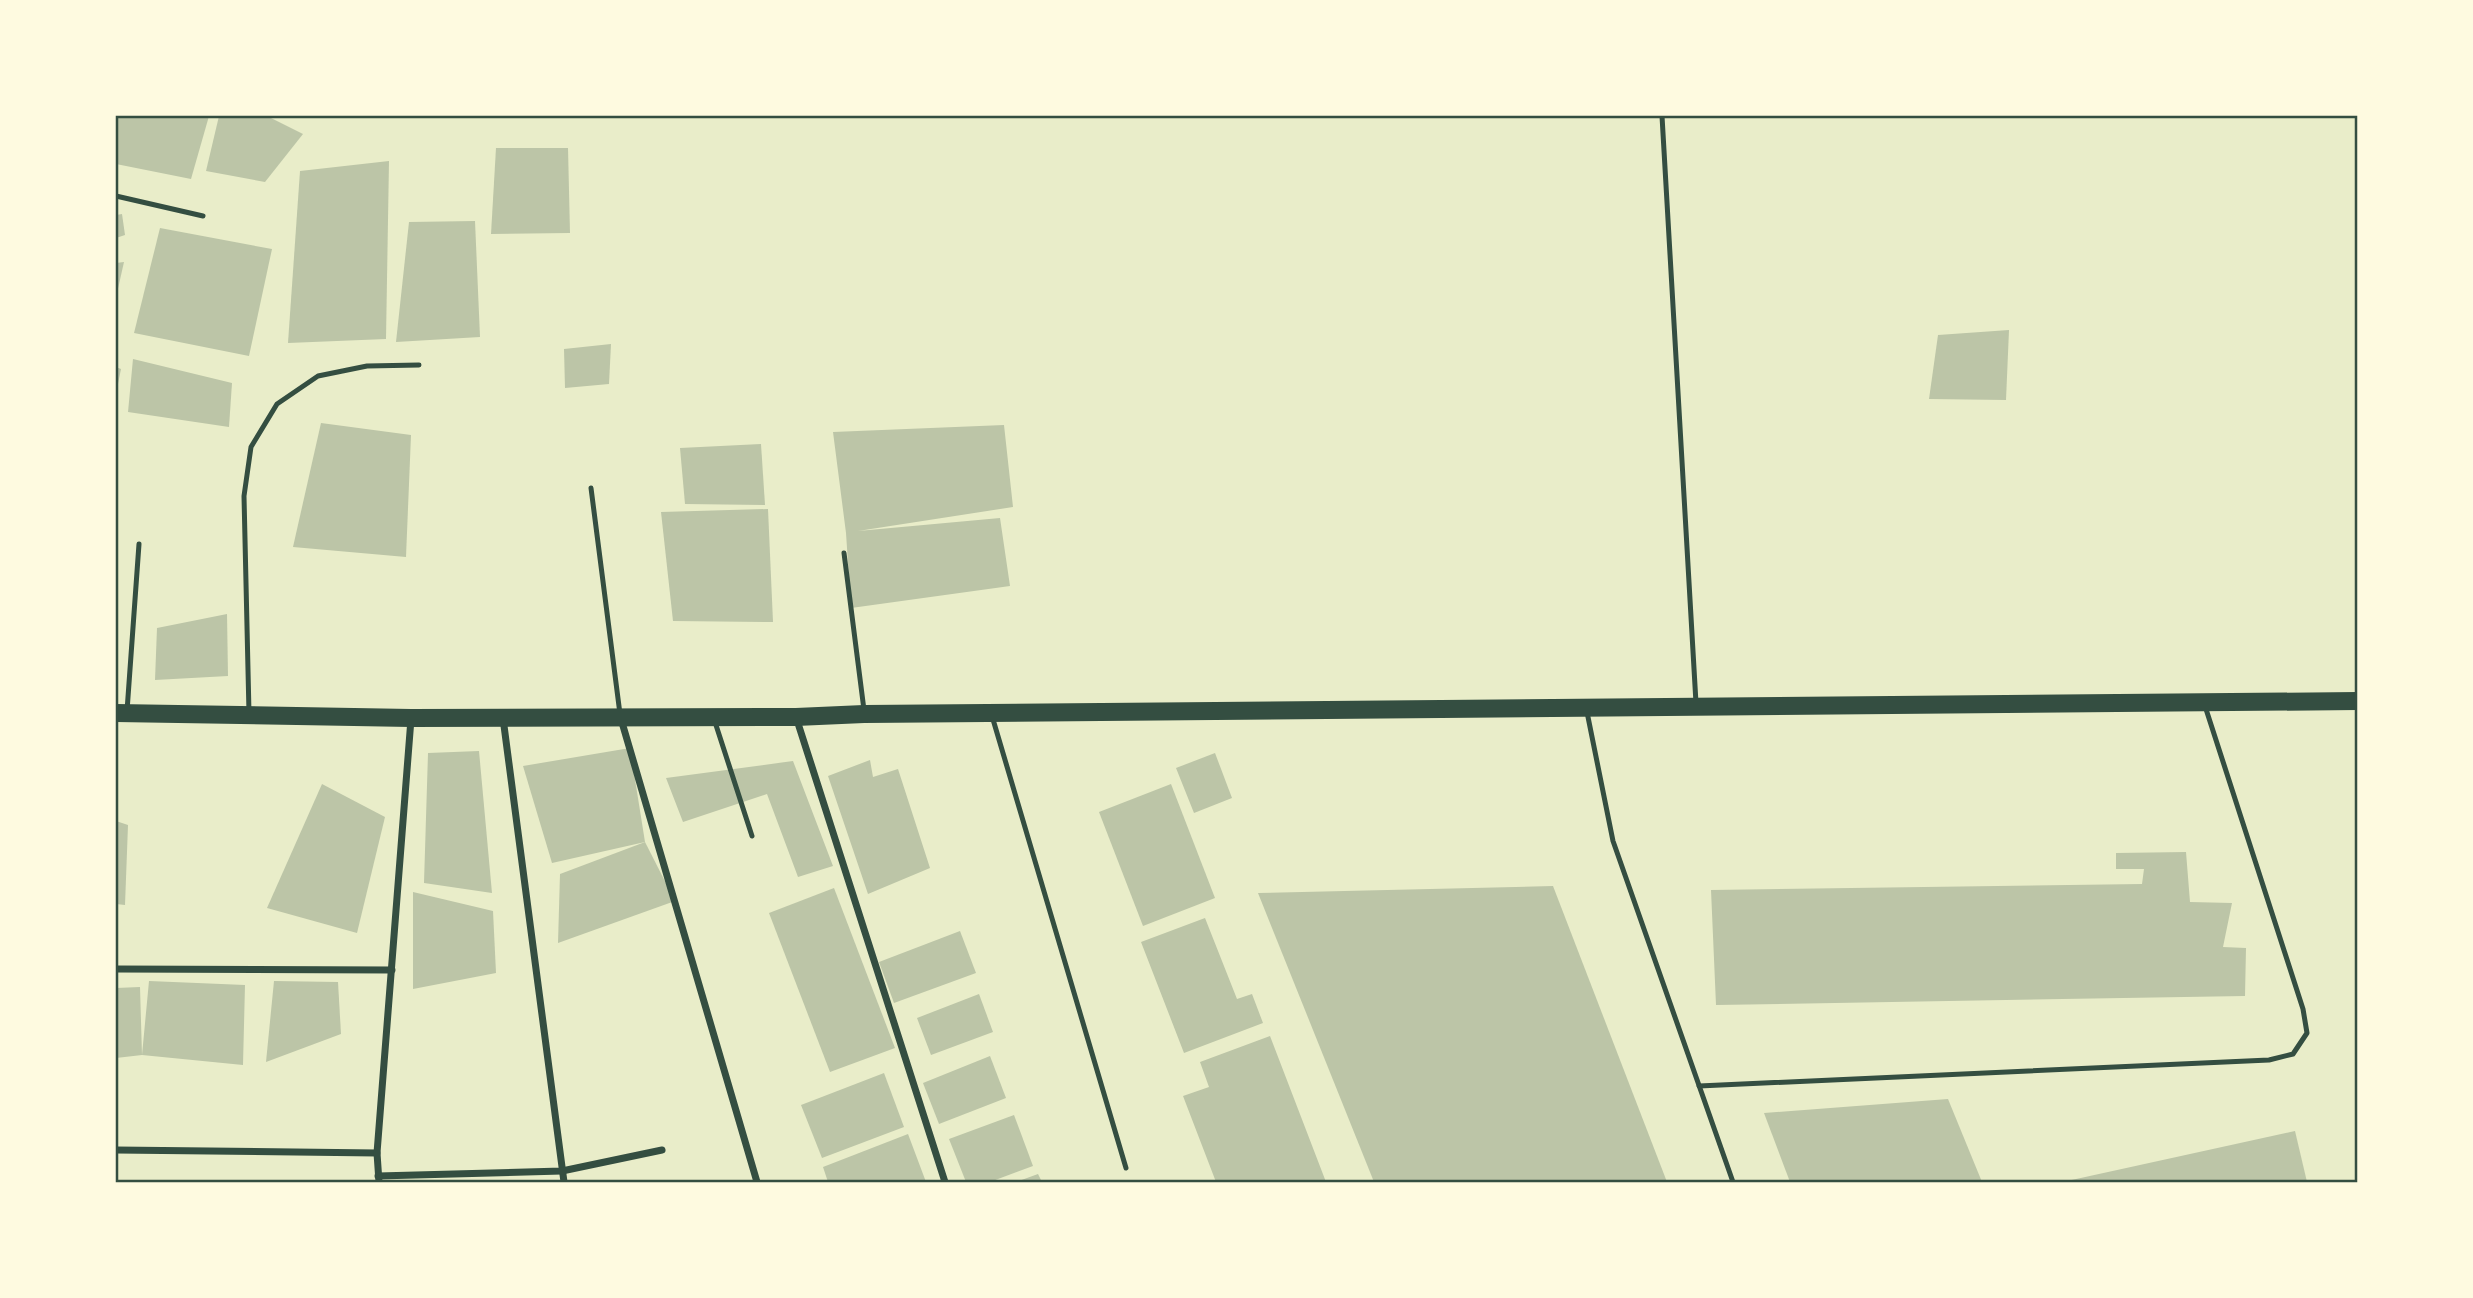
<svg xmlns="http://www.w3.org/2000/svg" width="2473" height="1298" font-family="'Exo 2',sans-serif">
  <rect width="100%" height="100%" fill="#e9edc9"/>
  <g fill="#bcc5a7">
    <path d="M 116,116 L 209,116 L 191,179 L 116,164 Z"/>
    <path d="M 219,116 L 267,116 L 303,134 L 265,182 L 206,171 Z"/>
    <path d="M 496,148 L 568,148 L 570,233 L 491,234 Z"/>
    <path d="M 389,161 L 386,339 L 288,343 L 300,171 Z"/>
    <path d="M 122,214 L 125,235 L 116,238 L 116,215 Z"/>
    <path d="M 475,221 L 480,337 L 396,342 L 409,222 Z"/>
    <path d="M 160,228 L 272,249 L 249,356 L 134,333 Z"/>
    <path d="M 124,262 L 117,293 L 116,293 L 116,263 Z"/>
    <path d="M 2009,330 L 2006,400 L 1929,399 L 1938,335 Z"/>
    <path d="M 611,344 L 609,384 L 565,388 L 564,349 Z"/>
    <path d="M 133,359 L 232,383 L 229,427 L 128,412 Z"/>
    <path d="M 116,367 L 121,369 L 117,389 L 116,389 Z"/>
    <path d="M 321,423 L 411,435 L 406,557 L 293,547 Z"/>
    <path d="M 1004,425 L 1013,507 L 858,531 L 1000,518 L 1010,586 L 851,608 L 846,533 L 833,432 Z"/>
    <path d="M 761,444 L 765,505 L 685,504 L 680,448 Z"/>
    <path d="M 768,509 L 773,622 L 673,621 L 661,512 Z"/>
    <path d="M 227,614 L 228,676 L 155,680 L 157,628 Z"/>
    <path d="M 630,748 L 645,842 L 552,863 L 523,766 Z"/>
    <path d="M 479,751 L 492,893 L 424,883 L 428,753 Z"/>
    <path d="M 1215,753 L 1232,798 L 1194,813 L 1176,768 Z"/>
    <path d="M 870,760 L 873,777 L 898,769 L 930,868 L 868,894 L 828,776 Z"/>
    <path d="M 793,761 L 833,866 L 798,877 L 767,794 L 683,822 L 666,778 Z"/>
    <path d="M 322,784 L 385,817 L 357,933 L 267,908 Z"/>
    <path d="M 1171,784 L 1215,898 L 1143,926 L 1099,812 Z"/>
    <path d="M 116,821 L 128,825 L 125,905 L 116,904 Z"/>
    <path d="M 645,842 L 675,901 L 558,943 L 560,874 Z"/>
    <path d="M 2186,852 L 2190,902 L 2232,903 L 2223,947 L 2246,948 L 2245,996 L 1716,1005 L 1711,890 L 2142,884 L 2144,869 L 2116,869 L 2116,853 Z"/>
    <path d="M 1553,886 L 1667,1182 L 1374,1182 L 1258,893 Z"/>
    <path d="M 834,888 L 895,1048 L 830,1072 L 769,913 Z"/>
    <path d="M 413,892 L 493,911 L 496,973 L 413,989 Z"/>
    <path d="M 1205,918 L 1237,999 L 1252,994 L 1263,1023 L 1184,1053 L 1141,942 Z"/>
    <path d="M 960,931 L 976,973 L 894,1003 L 879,962 Z"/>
    <path d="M 149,981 L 245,985 L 243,1065 L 142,1055 L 116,1058 L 116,988 L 140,987 L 142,1055 Z"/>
    <path d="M 274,981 L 338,982 L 341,1034 L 266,1062 Z"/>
    <path d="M 979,994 L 993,1032 L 931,1055 L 917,1018 Z"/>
    <path d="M 1270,1036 L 1326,1182 L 1216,1182 L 1183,1096 L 1209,1087 L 1200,1062 Z"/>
    <path d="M 990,1056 L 1006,1098 L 939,1124 L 923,1083 Z"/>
    <path d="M 884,1073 L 904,1127 L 822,1158 L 801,1105 Z"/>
    <path d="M 1948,1099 L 1982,1182 L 1790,1182 L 1764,1113 Z"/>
    <path d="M 1014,1115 L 1033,1166 L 990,1182 L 966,1182 L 949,1139 Z"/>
    <path d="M 2295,1131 L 2307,1182 L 2067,1182 L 2067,1181 Z"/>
    <path d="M 908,1134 L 926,1182 L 828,1182 L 823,1167 Z"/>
    <path d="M 1038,1174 L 1042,1182 L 1016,1182 Z"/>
  </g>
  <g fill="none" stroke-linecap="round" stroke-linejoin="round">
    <g stroke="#344e41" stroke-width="5">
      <path d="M 1662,116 L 1696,703"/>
      <path d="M 116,196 L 203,216"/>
      <path d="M 591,488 L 620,714"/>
      <path d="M 844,553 L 864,710"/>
      <path d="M 127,711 L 139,544"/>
      <path d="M 1587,712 L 1613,841 L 1733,1182"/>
      <path d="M 249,713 L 244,496 L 251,447 L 277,404 L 318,376 L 367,366 L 419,365"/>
      <path d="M 992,716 L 1126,1168"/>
      <path d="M 715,722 L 752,836"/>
      <path d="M 1699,1086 L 2269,1060 L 2293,1054 L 2307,1033 L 2303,1009 L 2205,706"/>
    </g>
    <g stroke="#344e41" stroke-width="7">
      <path d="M 796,717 L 945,1182"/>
      <path d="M 503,718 L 564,1182"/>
      <path d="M 621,719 L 757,1182"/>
      <path d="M 116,969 L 392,970"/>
      <path d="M 116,1150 L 377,1153"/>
      <path d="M 378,1176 L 562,1171 L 662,1150"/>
      <path d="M 379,1182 L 377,1153 L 411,719"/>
    </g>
    <path stroke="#344e41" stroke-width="18" d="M 116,713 L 411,718 L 796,717 L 864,714 L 2358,701"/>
  </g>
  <rect width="2473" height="1298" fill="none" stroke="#fefae0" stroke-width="234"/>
  <rect x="117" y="117" width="2239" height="1064" fill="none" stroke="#344e41" stroke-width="2.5"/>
</svg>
